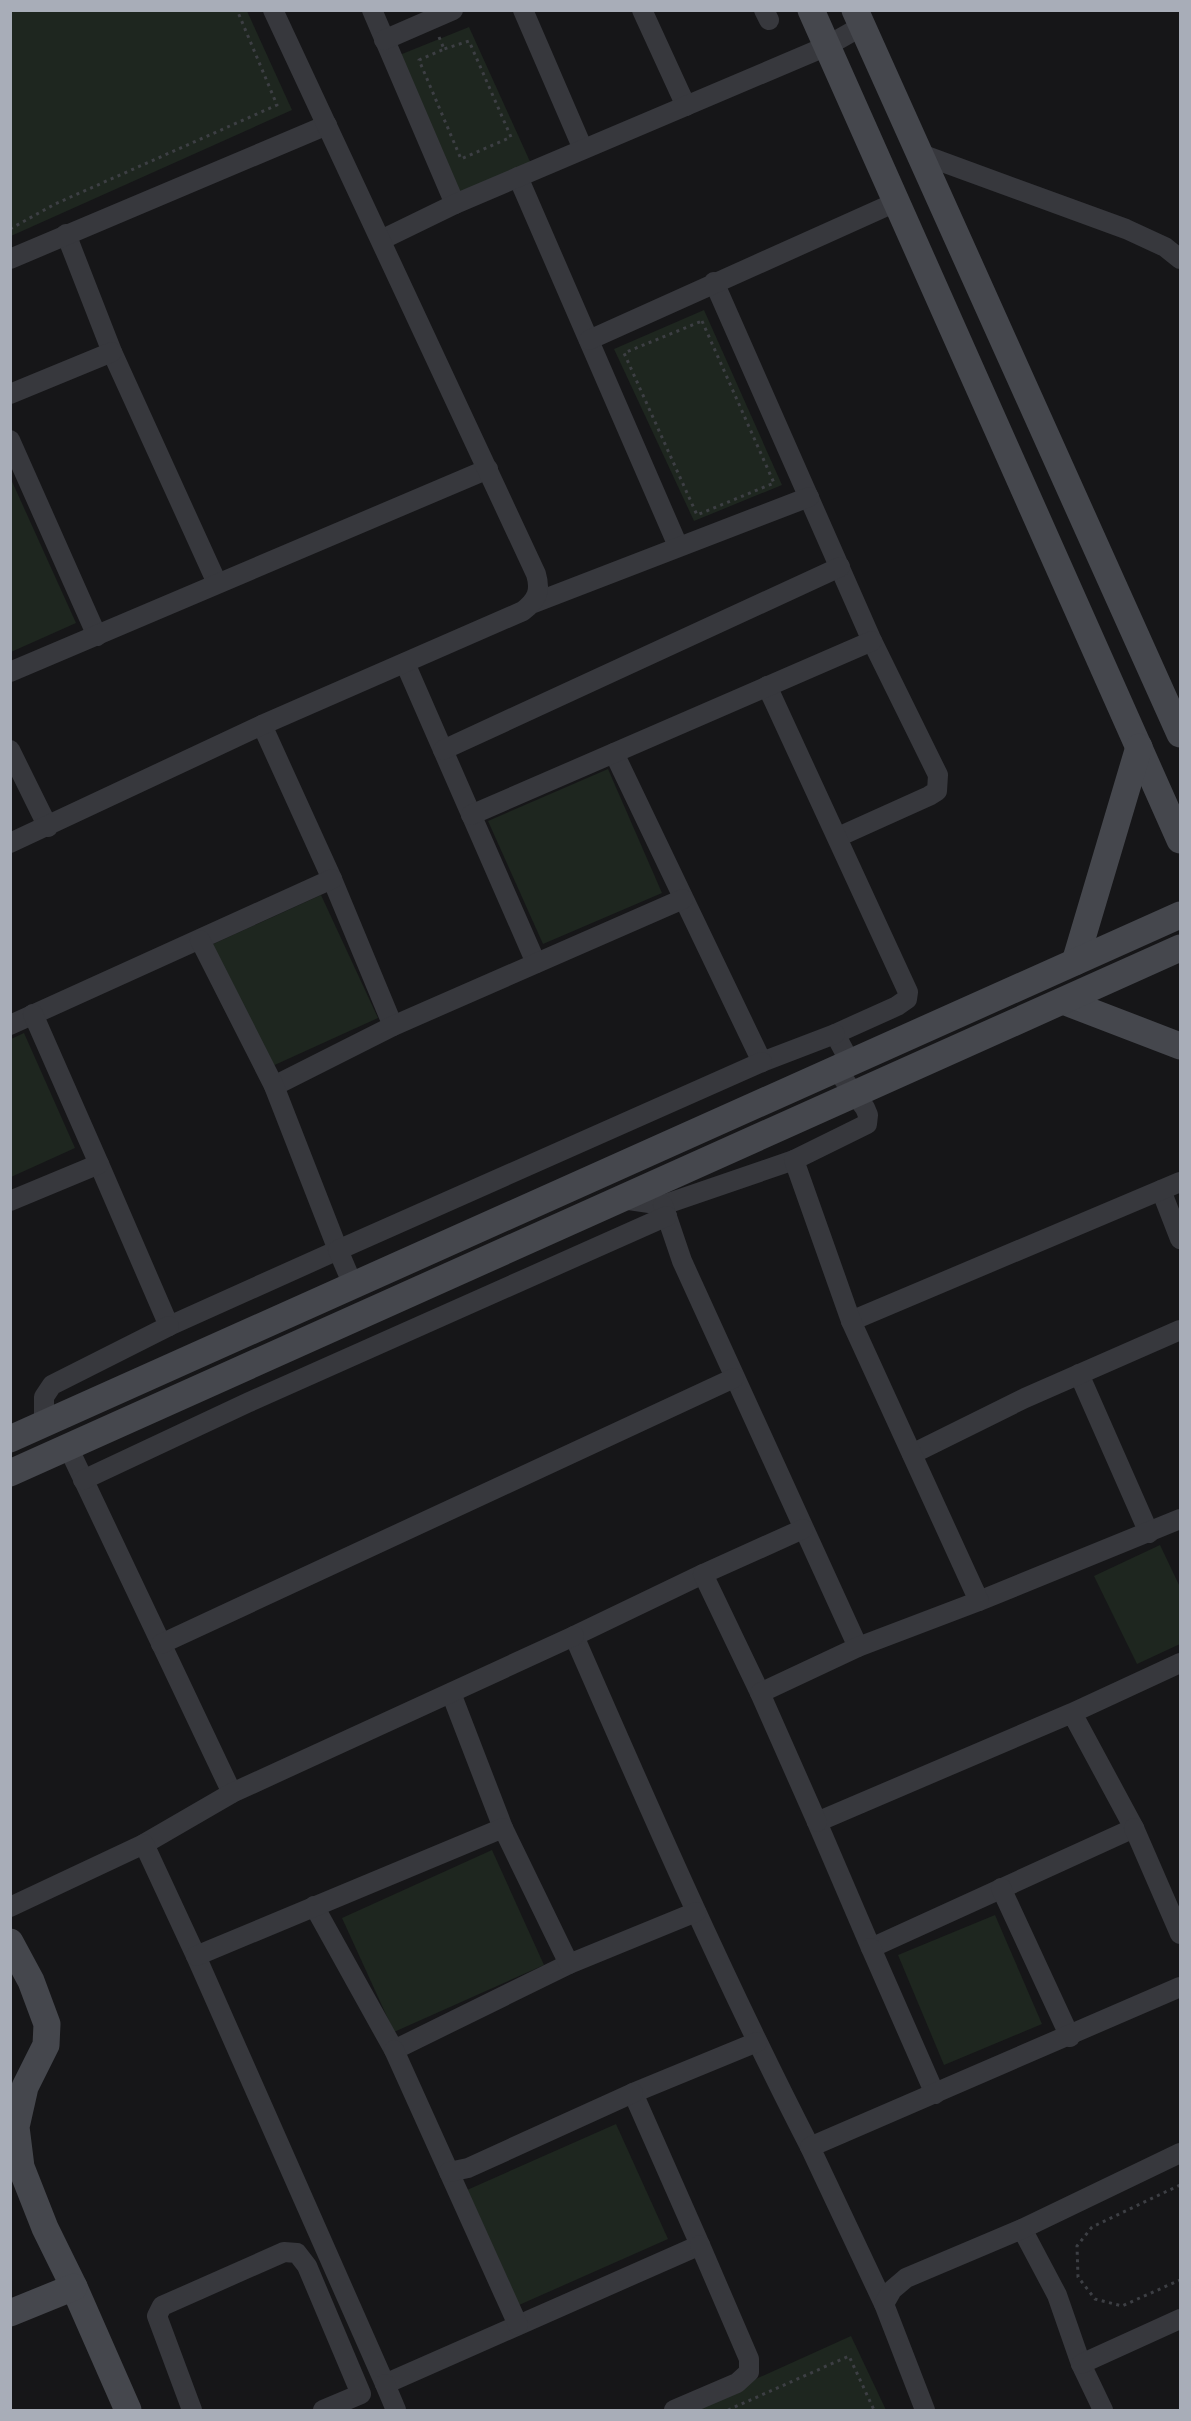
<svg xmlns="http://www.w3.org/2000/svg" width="1191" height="2421" font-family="'Sofia Sans Condensed',sans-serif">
  <rect width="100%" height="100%" fill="#161618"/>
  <g fill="#1e261f">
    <path d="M 10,11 L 247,11 L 292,110 L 11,236 Z"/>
    <path d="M 469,27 L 532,166 L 458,196 L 397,56 Z"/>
    <path d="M 704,310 L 782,485 L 694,521 L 614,349 Z"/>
    <path d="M 10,477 L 76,623 L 11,652 L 10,652 Z"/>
    <path d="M 608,769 L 662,893 L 543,944 L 488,821 Z"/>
    <path d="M 321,895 L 378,1018 L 268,1068 L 211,945 Z"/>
    <path d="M 24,1033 L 75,1148 L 11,1177 L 11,1039 Z"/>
    <path d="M 1160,1545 L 1180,1587 L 1180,1644 L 1137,1664 L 1094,1576 Z"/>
    <path d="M 492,1850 L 544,1965 L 394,2032 L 342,1918 Z"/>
    <path d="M 995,1915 L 1042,2024 L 944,2065 L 898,1955 Z"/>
    <path d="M 616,2124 L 668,2239 L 519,2305 L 467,2190 Z"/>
    <path d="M 851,2336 L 886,2410 L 687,2410 Z"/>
  </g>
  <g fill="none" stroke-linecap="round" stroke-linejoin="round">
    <g stroke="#3d3f44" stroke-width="3" stroke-dasharray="3 4.5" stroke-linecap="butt">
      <path d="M 439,37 L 444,49 L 419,60 L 461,159 L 511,137 L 469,41 L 444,49"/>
      <path d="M 10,229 L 55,204 L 277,105 L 237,10"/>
      <path d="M 702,321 L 774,483 L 697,515 L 624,353 Z"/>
      <path d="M 1180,2185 L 1092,2227 L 1077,2246 L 1078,2277 L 1095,2299 L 1122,2306 L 1180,2280"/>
      <path d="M 728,2410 L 849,2356 L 874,2410"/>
    </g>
    <g stroke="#37383d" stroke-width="20">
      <path d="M 372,10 L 455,204"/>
      <path d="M 523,10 L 583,149"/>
      <path d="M 642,10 L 686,106"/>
      <path d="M 764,10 L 769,20"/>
      <path d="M 384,40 L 453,10"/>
      <path d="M 918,153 L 1126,229 L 1165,247 L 1180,259"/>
      <path d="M 518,177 L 678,546"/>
      <path d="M 66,234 L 112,352 L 217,583"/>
      <path d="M 381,240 L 455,204 L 827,46 L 862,26"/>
      <path d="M 10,259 L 327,125"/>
      <path d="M 714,282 L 872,641 L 938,775 L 937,791 L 929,796 L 838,837"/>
      <path d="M 589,340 L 896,202"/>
      <path d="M 10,394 L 112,352"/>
      <path d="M 10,440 L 97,636"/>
      <path d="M 534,603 L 809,497"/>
      <path d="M 405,663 L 536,963"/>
      <path d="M 10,672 L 488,469"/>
      <path d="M 767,686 L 908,992 L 907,999 L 897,1006 L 835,1034 L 850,1062"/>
      <path d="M 262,725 L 332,879 L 393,1026"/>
      <path d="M 10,750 L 48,827"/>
      <path d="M 443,750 L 840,567"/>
      <path d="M 614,753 L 762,1062 L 835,1034"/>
      <path d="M 471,815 L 872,641"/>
      <path d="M 10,843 L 262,725 L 523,611 C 537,600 541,591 536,574 L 273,10"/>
      <path d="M 10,1025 L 332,879"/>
      <path d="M 274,1086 L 393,1026 L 683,899"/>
      <path d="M 99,1164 L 169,1326 L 338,1250 L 274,1086 L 200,940"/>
      <path d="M 1161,1190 L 1180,1239"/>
      <path d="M 622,1199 L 663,1205 L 794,1160"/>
      <path d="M 10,1201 L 99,1164 L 33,1014"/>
      <path d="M 663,1205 L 682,1261 L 858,1647"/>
      <path d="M 353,1285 L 338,1250 L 762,1062"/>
      <path d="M 851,1321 L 1180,1182"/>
      <path d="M 1079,1374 L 1149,1533"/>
      <path d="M 44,1424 L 44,1397 L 52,1385 L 169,1326"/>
      <path d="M 68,1447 L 232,1793"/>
      <path d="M 912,1454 L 1025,1398 L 1180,1330"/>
      <path d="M 83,1480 L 247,1403 L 667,1216"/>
      <path d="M 703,1574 L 574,1636 C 649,1808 724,1980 810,2147"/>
      <path d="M 979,1601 L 1180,1519"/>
      <path d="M 161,1644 L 734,1378"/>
      <path d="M 451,1693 L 503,1828"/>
      <path d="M 760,1693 L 703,1574 L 803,1529"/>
      <path d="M 1072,1713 L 1134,1828 L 871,1948 L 817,1822 L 1072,1713 L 1180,1663"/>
      <path d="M 817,1822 L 760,1693 L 858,1647 L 979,1601 L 851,1321 L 794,1160 L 867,1124 L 868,1115 L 865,1108 L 836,1069"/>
      <path d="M 1134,1828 L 1180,1934"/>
      <path d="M 144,1844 L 232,1793 L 574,1636"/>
      <path d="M 1001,1888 L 1070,2037"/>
      <path d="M 314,1906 L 394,2050 L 569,1964"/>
      <path d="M 10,1907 L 144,1844 L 196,1956 L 385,2384 L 700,2245 L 633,2093 L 757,2042"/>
      <path d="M 871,1948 L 935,2094"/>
      <path d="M 196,1956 L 503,1828 L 569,1964 L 696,1912"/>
      <path d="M 394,2050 L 518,2325"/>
      <path d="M 449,2172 L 468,2168 L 633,2093"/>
      <path d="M 1022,2229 L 1057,2295 L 1081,2364 L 1103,2410"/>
      <path d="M 884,2304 L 810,2147 L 1180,1987"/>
      <path d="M 1081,2364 L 1180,2319"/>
      <path d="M 385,2384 L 396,2410"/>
      <path d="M 192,2410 L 157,2316 L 162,2306 L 284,2252 L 297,2253 L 307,2266 L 361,2394 L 323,2410"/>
      <path d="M 674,2410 L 737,2383 L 749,2372 L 749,2359 L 700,2245"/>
      <path d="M 925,2410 L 884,2304 L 892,2290 L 906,2278 L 1022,2229 L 1180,2153"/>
    </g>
    <g stroke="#45474d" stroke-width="27">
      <path d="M 811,10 L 1180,840"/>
      <path d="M 855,10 L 1180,734"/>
      <path d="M 1075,962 L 1139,747"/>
      <path d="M 1063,1001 L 1180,1046"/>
      <path d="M 10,1439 L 1180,915"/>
      <path d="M 10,1473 L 1180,948"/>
      <path d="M 10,1942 L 31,1981 L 47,2024 L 46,2045 L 25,2087 L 16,2127 L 21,2167 L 45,2228 L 74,2287 L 128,2410"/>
      <path d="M 10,2313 L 74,2287"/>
    </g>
  </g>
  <rect width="1191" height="2421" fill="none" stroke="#a8adb8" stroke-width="24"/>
</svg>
